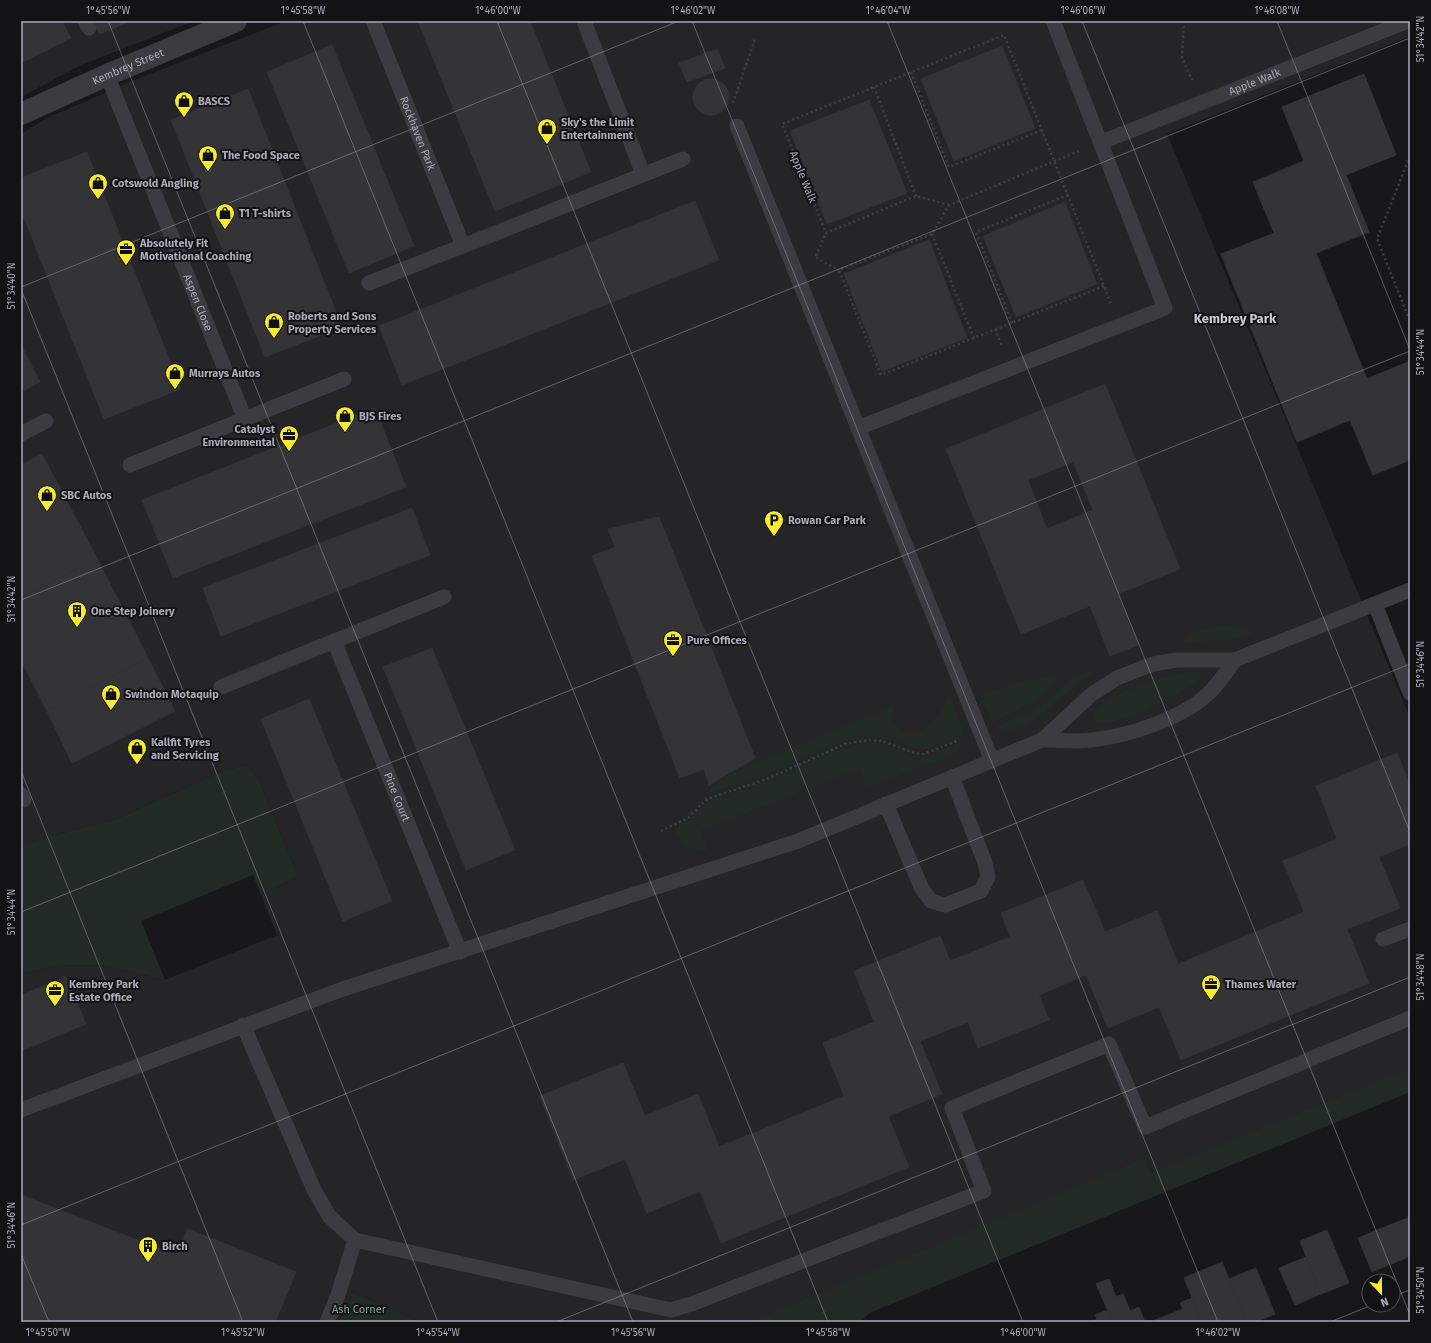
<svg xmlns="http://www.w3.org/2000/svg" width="1431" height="1343" font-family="'Fira Sans',sans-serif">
  <rect width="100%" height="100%" fill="#18181a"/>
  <g fill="#252427">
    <path d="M 21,21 L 194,21 L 81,65 L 21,97 Z"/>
    <path d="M 286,21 L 1410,21 L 1410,36 L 1167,134 L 1410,718 L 1410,1092 L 869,1313 L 860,1322 L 421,1322 L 352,1292 L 339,1322 L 21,1322 L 21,974 L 55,966 L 102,965 L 165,980 L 277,935 L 261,895 L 298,876 L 259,780 L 247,765 L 220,772 L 116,819 L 21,844 L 21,134 L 45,119 L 134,80 Z"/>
  </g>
  <g fill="#222a25">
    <path d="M 1217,626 L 1235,626 L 1256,633 L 1231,640 L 1181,643 C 1188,632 1205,628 1217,626 Z"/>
    <path d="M 1091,671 L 1094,673 C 1085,679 1075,686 1067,693 C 1050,707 1020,740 996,727 C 1012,719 1032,713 1046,702 C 1065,685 1063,679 1091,671 Z"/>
    <path d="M 1196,671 L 1199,672 L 1201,679 C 1182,692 1113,733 1092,721 C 1095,694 1173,673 1196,671 Z"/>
    <path d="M 1053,676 L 1058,678 L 1036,700 L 994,722 L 991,720 L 979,695 L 1023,681 Z"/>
    <path d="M 950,694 L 964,734 L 923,751 L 885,738 L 867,737 L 844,742 L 826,748 L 787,767 L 759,778 L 706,794 L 714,785 L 735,771 L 896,705 C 889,718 890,723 903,731 C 907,733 913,734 918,732 C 933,726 943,708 950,694 Z"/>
    <path d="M 963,741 L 957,752 L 950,756 L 867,788 L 859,769 L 701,831 L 708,851 C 690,850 680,844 673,829 L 694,815 L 701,806 L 706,802 C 727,793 749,788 770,779 C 802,767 842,741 877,743 C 890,744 905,753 917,759 Z"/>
    <path d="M 247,765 L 259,780 L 298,876 L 261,895 L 253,875 L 141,921 L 165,980 L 102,965 L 55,966 L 21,974 L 21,844 L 116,819 L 220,772 Z"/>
    <path d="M 1410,1068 L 1410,1092 L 869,1313 L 860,1322 L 750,1322 L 1140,1160 L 1146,1160 L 1151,1173 Z"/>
    <path d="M 352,1292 L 421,1322 L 339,1322 Z"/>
  </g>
  <g fill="#343336" stroke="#333236" fill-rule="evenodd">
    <path d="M 21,21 L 62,21 L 71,38 L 21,63 Z"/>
    <path d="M 94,21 L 131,21 L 99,34 Z"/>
    <path d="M 418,21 L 530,21 L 591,172 L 495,211 Z"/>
    <path d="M 332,45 L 414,246 L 349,273 L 267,72 Z"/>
    <path d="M 1002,46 L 1035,128 L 954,161 L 921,79 Z"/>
    <path d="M 717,49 L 725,68 L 687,82 L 679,63 Z"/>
    <path d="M 1364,74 L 1396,155 L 1346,175 L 1369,232 L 1316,253 L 1367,379 L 1410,361 L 1410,460 L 1373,475 L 1350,420 L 1297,442 L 1221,254 L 1274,233 L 1253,182 L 1304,161 L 1282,107 Z"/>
    <circle cx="711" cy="97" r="18"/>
    <path d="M 248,89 L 342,327 L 265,357 L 171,120 Z"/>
    <path d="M 869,100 L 907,193 L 827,224 L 790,131 Z"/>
    <path d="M 87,152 L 181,389 L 104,419 L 21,210 L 21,178 Z"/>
    <path d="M 695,201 L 719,260 L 402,385 L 379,326 Z"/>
    <path d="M 1065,202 L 1097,284 L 1016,317 L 983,236 Z"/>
    <path d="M 929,240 L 967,338 L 882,371 L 844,274 Z"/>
    <path d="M 21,345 L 40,382 L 21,392 Z"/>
    <path d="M 1105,384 L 1180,569 L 1118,594 L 1138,645 L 1110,656 L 1090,606 L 1021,634 L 946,449 ZM 1073,462 L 1093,510 L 1047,529 L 1028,480 Z"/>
    <path d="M 375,408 L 406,487 L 173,578 L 142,500 Z"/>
    <path d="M 42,454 L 97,558 L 21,598 L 21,465 Z"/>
    <path d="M 412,508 L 430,555 L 221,636 L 203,588 Z"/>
    <path d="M 659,517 L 755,758 L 709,785 L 704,769 L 680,778 L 592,556 L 615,547 L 608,529 Z"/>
    <path d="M 97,558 L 148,658 L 47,711 L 21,660 L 21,598 Z"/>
    <path d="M 432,648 L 515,850 L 466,870 L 383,667 Z"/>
    <path d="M 148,658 L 175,711 L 72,763 L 47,711 Z"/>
    <path d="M 309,699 L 392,901 L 343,921 L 261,719 Z"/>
    <path d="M 1397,753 L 1410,785 L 1410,844 L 1379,857 L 1400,908 L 1347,929 L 1369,983 L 1181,1060 L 1159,1007 L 1108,1028 L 1086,975 L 1039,995 L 1049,1020 L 978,1048 L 968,1022 L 920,1041 L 942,1094 L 888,1116 L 909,1167 L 721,1243 L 700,1191 L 647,1213 L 625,1159 L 573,1180 L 540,1096 L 623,1063 L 645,1116 L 698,1094 L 719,1147 L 844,1096 L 823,1043 L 874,1022 L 854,971 L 940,936 L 950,961 L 1010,937 L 1001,913 L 1083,880 L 1105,932 L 1157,911 L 1178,964 L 1304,912 L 1283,861 L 1337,839 L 1316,786 Z"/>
    <path d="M 66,977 L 86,1024 L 21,1051 L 21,995 Z"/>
    <path d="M 21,1195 L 176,1255 L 188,1229 L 296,1272 L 275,1322 L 21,1322 Z"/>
    <path d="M 1410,1217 L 1410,1256 L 1401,1260 L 1387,1226 Z"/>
    <path d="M 1387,1226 L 1401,1260 L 1372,1272 L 1358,1238 Z"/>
    <path d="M 1327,1230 L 1349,1283 L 1321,1294 L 1300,1241 Z"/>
    <path d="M 1306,1257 L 1321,1294 L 1295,1305 L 1279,1268 Z"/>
    <path d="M 1222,1262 L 1229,1279 L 1247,1322 L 1202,1322 L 1184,1278 Z"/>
    <path d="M 1256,1268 L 1275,1314 L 1255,1322 L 1247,1322 L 1229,1279 Z"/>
    <path d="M 1109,1279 L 1116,1297 L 1123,1294 L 1130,1311 L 1139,1307 L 1145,1322 L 1113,1322 L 1096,1284 Z"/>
    <path d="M 1192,1298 L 1202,1322 L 1156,1322 L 1155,1320 L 1183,1309 L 1180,1303 Z"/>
    <path d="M 1108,1310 L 1113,1322 L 1092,1322 L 1097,1319 L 1095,1315 Z"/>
  </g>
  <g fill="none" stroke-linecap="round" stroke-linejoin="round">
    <g stroke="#3f3f46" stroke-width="2.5" stroke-dasharray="2 3" stroke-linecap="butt">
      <path d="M 1184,21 L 1182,58 L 1192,80"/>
      <path d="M 911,72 L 949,167 L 1042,130"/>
      <path d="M 874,87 L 916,196"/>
      <path d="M 733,103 L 755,39"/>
      <path d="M 1079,151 L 949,205 L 932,234 L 839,270 L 881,375 L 1104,286"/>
      <path d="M 1410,156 L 1377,239 L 1410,321"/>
      <path d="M 949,205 L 916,196 L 826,233 L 782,124 L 1004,35 L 1111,304"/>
      <path d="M 932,234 L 974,338"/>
      <path d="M 816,256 L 826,233"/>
      <path d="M 816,258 L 839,270"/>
      <path d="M 1012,323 L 976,232 L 1068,195"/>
      <path d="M 995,329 L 1002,346"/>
      <path d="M 661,831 L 688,818 L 707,799 L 767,779 L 845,744 L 869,740 L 882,741 L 914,753 L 924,754 L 957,741"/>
    </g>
    <g stroke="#3b3b41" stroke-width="15">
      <path d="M 85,21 L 89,28"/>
      <path id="s1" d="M 373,21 L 463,246"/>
      <path d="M 584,21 L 643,174"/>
      <path id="s2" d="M 107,75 L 245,419"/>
      <path d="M 737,126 L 992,761"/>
      <path id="s3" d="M 1102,142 L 1408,21"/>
      <path d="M 369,283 L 683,159"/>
      <path d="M 858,428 L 1165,308 L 1053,21"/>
      <path d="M 21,434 L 46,421"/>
      <path d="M 130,465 L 344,379"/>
      <path d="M 1375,604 L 1410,693"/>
      <path id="s4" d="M 334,641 L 460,952"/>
      <path d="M 221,687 L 444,597"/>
      <path d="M 1042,740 C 1058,740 1075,742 1091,740 C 1129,736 1186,718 1213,689 C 1221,680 1228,669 1235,660"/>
      <path d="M 21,794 L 24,800"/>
      <path d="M 886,804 L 921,887 L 931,901 L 945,905 L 981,891 L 988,877 L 985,863 L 952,777"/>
      <path d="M 1383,939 L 1410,929"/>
      <path d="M 243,1025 L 314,1190 L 329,1216 L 355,1240 L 338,1295 L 327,1322"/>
      <path d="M 21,1110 L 340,990 L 798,841 L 1042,740 L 1092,694 L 1117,678 L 1153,664 L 1177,660 L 1235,660 L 1410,590"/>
      <path d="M 355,1240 L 671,1310 L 694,1303 L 984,1191 L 952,1108 L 1109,1044 L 1145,1127 L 1410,1018"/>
    </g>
    <path stroke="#3b3b41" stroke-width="22" id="s5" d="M 21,114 L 107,75 L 236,21"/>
  </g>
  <path fill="none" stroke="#aaaaba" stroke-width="1" stroke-opacity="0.45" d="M 108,21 L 633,1322M 303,21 L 828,1322M 497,21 L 1023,1322M 692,21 L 1218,1322M 887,21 L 1410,1315M 1082,21 L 1410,832M 1277,21 L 1410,350M 21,287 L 679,21M 21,289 L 438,1322M 21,600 L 1410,38M 21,771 L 243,1322M 21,912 L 1410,351M 21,1225 L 1410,664M 21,1254 L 49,1322M 1393,1296 L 1410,1290M 556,1322 L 1410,977M 1330,1322 L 1372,1305"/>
  <defs>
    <g id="shop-pin" transform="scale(1)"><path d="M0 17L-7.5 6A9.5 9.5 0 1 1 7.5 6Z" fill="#f7eb33" stroke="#131315"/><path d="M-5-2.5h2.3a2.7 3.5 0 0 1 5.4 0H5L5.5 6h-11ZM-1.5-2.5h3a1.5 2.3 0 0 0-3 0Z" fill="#111"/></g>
    <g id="office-pin" transform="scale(1)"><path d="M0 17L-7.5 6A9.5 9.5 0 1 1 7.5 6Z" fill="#f7eb33" stroke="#131315"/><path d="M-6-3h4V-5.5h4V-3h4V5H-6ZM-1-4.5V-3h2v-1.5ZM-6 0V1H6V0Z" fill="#111"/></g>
    <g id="parking-pin" transform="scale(1)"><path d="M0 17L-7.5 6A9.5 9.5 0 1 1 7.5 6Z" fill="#f7eb33" stroke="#131315"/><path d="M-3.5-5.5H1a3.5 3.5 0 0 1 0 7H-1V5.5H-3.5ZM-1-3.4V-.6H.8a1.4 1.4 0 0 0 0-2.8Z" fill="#111"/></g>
    <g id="building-pin" transform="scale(1)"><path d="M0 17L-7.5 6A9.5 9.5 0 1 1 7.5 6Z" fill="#f7eb33" stroke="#131315"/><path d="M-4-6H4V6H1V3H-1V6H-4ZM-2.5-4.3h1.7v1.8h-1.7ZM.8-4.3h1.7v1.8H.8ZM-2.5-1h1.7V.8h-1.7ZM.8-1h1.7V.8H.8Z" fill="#111"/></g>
  </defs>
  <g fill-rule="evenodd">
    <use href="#shop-pin" x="184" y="101"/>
    <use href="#shop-pin" x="547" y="128"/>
    <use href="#shop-pin" x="208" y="155"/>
    <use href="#shop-pin" x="98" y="183"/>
    <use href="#shop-pin" x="225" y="213"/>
    <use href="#office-pin" x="126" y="249"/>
    <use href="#shop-pin" x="274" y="322"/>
    <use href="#shop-pin" x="175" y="373"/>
    <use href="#shop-pin" x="345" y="416"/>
    <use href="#office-pin" x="289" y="435"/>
    <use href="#shop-pin" x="47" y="495"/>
    <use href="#parking-pin" x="774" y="520"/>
    <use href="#building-pin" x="77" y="611"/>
    <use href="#office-pin" x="673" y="640"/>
    <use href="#shop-pin" x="111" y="694"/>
    <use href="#shop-pin" x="137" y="748"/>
    <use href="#office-pin" x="1211" y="984"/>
    <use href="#office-pin" x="55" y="990"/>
    <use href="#building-pin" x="148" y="1246"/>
  </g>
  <g text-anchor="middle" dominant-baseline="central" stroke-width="4" stroke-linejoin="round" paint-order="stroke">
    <g font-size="11" fill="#aaaaba" stroke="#131315">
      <text stroke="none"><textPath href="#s5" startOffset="117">Kembrey Street</textPath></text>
      <text stroke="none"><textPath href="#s3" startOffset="164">Apple Walk</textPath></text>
      <text stroke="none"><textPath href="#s1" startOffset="121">Rockhaven Park</textPath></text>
      <text transform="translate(803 177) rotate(68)">Apple Walk</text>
      <text stroke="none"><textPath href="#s2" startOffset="245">Aspen Close</textPath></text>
      <text stroke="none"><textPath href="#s4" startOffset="168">Pine Court</textPath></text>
    </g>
    <g font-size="11" font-weight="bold" fill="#aaaaba" stroke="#131315" text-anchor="start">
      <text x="198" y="101">BASCS</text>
      <text x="561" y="122">Sky's the Limit<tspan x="561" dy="13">Entertainment</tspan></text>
      <text x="222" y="155">The Food Space</text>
      <text x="112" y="183">Cotswold Angling</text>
      <text x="239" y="213">T1 T-shirts</text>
      <text x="140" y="243">Absolutely Fit<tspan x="140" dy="13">Motivational Coaching</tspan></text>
      <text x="288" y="316">Roberts and Sons<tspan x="288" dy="13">Property Services</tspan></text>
      <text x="189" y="373">Murrays Autos</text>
      <text x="359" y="416">BJS Fires</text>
      <text x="275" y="429" text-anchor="end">Catalyst<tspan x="275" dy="13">Environmental</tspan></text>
      <text x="61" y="495">SBC Autos</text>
      <text x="788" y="520">Rowan Car Park</text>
      <text x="91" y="611">One Step Joinery</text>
      <text x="687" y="640">Pure Offices</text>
      <text x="125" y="694">Swindon Motaquip</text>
      <text x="151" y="742">Kallfit Tyres<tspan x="151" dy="13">and Servicing</tspan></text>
      <text x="69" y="984">Kembrey Park<tspan x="69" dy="13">Estate Office</tspan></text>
      <text x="1225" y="984">Thames Water</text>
      <text x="162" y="1246">Birch</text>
    </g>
    <g font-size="11" fill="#80a58d" stroke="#131315">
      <text x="359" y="1309">Ash Corner</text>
    </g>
    <g font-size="13" font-weight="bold" fill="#cbcbd6" stroke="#131315">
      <text x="1235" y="318">Kembrey Park</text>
    </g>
  </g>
  <rect width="1431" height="1343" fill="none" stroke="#131315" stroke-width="44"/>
  <g transform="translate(1381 1293) rotate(158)"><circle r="19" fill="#131315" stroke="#4f4f57"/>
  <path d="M0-3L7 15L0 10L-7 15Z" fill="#f7eb33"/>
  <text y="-6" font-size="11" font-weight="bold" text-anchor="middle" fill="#aaaaba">N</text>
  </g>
  <rect x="22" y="22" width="1387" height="1299" fill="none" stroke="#aaaaba" stroke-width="1.5"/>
  <g font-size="10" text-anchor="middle" fill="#aaaaba">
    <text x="108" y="14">1°45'56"W</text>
    <text x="303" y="14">1°45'58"W</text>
    <text x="498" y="14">1°46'00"W</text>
    <text x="693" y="14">1°46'02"W</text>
    <text x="888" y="14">1°46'04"W</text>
    <text x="1083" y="14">1°46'06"W</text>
    <text x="1277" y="14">1°46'08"W</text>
    <text transform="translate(1420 39) rotate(-90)" y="4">51°34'42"N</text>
    <text transform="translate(11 286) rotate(-90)" y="4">51°34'40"N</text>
    <text transform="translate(1420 352) rotate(-90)" y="4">51°34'44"N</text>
    <text transform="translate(11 599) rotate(-90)" y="4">51°34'42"N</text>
    <text transform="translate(1420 664) rotate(-90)" y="4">51°34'46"N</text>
    <text transform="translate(11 912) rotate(-90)" y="4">51°34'44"N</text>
    <text transform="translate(1420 977) rotate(-90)" y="4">51°34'48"N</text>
    <text transform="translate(11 1225) rotate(-90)" y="4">51°34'46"N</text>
    <text transform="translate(1420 1290) rotate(-90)" y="4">51°34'50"N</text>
    <text x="48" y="1336">1°45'50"W</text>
    <text x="243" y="1336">1°45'52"W</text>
    <text x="438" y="1336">1°45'54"W</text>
    <text x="633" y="1336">1°45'56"W</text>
    <text x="828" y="1336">1°45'58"W</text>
    <text x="1023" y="1336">1°46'00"W</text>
    <text x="1218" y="1336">1°46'02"W</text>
  </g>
</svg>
